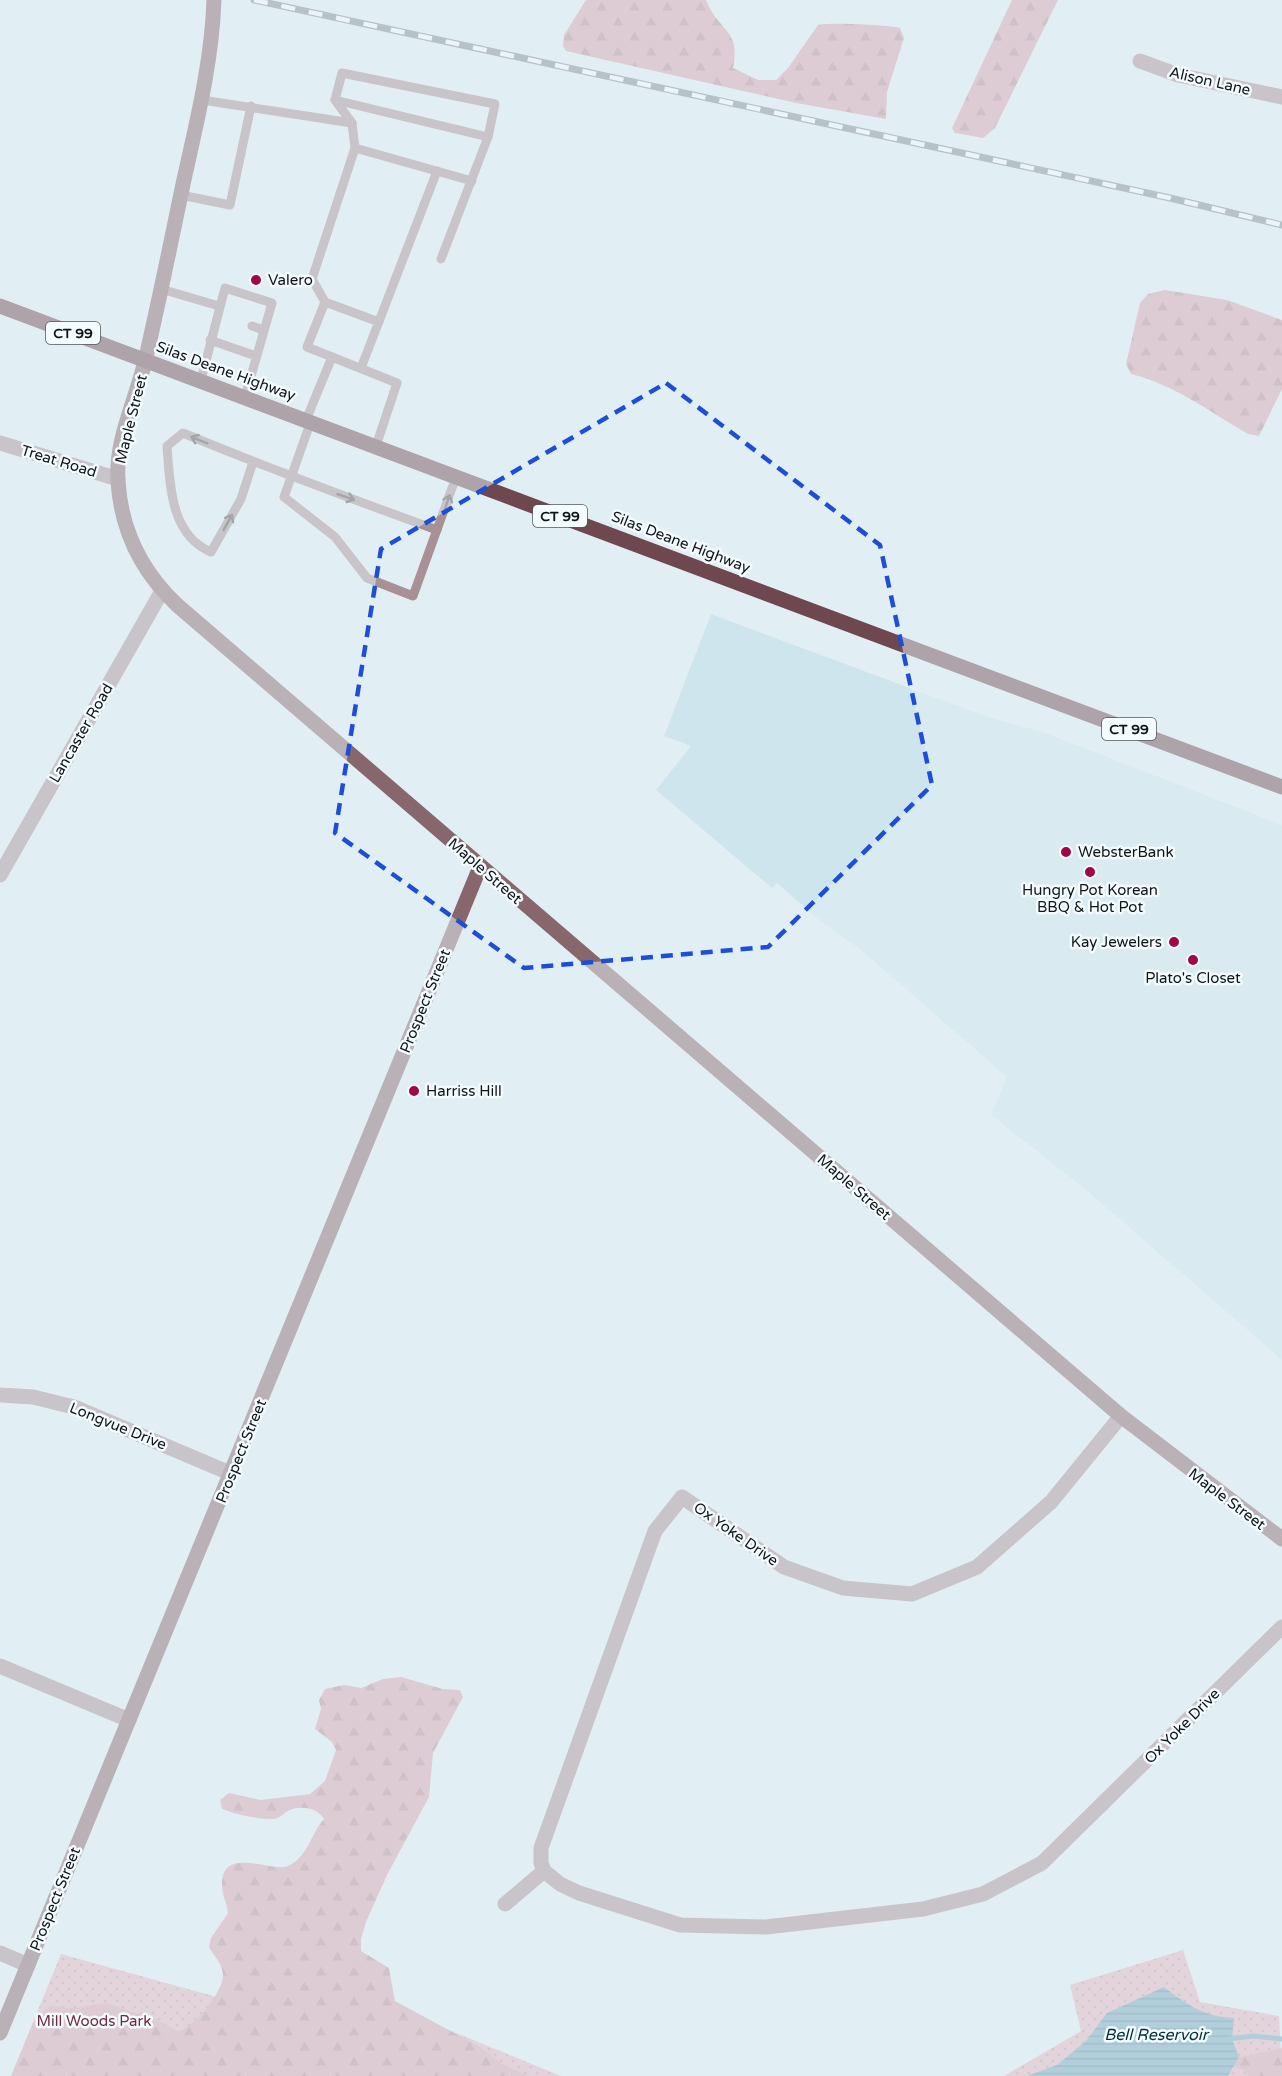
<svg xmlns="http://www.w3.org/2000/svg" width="1282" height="2076" font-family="'Varela Round',sans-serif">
  <defs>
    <pattern id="grass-dots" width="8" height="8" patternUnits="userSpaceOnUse" patternTransform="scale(1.5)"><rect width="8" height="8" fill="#e3b3bb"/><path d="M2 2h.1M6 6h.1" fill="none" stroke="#c299a0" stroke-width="1.8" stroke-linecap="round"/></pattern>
    <pattern id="forest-firs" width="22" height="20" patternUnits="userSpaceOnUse" patternTransform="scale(1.5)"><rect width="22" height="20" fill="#d8a3ac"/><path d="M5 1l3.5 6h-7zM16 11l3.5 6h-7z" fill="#b88b93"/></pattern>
    <pattern id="water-rules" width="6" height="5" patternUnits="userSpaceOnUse" patternTransform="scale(1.5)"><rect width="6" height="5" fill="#74a8bd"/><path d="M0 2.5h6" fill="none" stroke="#5e8899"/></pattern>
  </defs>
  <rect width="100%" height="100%" fill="#e1eff4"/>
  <path fill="#cfe5ee" d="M 711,614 L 985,716 L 1045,733 L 1092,751 L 1282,825 L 1282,1360 L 1085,1189 L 991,1115 L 1007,1077 L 861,950 L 819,920 L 777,883 L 772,888 L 656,790 L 691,746 L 664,736 Z"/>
  <g fill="url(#grass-dots)">
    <path d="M 1183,1950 L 1200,2002 L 1279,2016 L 1282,2076 L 1004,2076 L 1081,2031 L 1070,1985 Z"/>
    <path d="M 61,1954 L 333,2029 L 349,1989 L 561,2076 L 11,2076 Z"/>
  </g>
  <g fill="url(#forest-firs)">
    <path d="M 586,0 L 706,0 C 719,33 741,28 733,68 L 758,80 L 776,80 L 788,68 L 818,25 C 827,22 890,25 900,28 L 904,38 L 887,92 L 886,119 L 796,103 L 566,51 L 563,46 L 564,35 Z"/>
    <path d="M 1012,0 L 1058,0 L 995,128 L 983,138 L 955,133 L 952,128 Z"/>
    <path d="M 1165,290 L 1227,300 L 1282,320 L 1282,389 L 1259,436 L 1248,434 C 1210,412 1175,385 1131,374 L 1126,364 L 1140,303 L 1148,294 Z"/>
    <path d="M 401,1677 L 443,1689 L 460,1690 L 463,1697 L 433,1753 L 429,1797 L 387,1875 L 366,1922 L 361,1939 L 361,1951 L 389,1968 L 395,2001 L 480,2047 L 502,2064 L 529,2076 L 11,2076 L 33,2023 L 49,2006 L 78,2008 L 107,2003 L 156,2020 L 178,2031 C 193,2030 223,1991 223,1976 C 223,1963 214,1957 209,1947 L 211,1938 L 228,1913 C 227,1903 222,1895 222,1886 C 220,1844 272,1873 288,1866 C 308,1857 311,1833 324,1819 C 318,1808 302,1805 290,1810 C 284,1812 281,1818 274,1819 C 257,1819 237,1815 222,1809 L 220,1800 L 229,1793 L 261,1800 L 310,1794 L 325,1781 L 336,1750 L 332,1742 L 315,1729 L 321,1709 L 319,1700 L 325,1689 L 344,1685 L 361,1688 L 383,1679 Z"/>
    <path d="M 1282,2048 L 1282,2076 L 1248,2076 L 1242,2069 L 1233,2067 L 1235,2060 L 1240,2057 Z"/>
  </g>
  <path fill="url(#water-rules)" d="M 1164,1987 C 1187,2005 1205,2017 1234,2018 L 1232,2039 L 1239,2057 L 1228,2076 L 1027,2076 L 1057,2065 L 1086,2041 L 1107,2013 Z"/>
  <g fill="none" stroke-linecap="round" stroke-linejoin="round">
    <path stroke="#74a8bd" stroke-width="5" d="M 1227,2039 L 1254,2036 L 1282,2039"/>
    <g stroke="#a89195" stroke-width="9">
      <path d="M 202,100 L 352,123"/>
      <path d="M 335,100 L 488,137"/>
      <path d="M 355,148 L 472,181"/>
      <path d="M 181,195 L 230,205 L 251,106"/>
      <path d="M 161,289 L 219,306"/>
      <path d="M 325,302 L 307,347 L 397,383 L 376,446"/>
      <path d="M 379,322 L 325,302 L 312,279 L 355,148 L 352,123 L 335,100 L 342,73 L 495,104 L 488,137 L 441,259"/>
      <path d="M 252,326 L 264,330"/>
      <path d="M 210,340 L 256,356"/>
      <path d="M 361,368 L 437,171"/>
      <path d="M 201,380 L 225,288 L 272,303 L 245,397"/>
      <path d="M 306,420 L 332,357"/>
      <path d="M 311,421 L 284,497 L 335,537 L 367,578 L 413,596 L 456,477"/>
      <path d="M 253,462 L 241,499 L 211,552 C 170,535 170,484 167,446 L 183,433 C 267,468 352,499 437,530"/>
    </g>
    <g stroke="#a89195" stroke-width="15">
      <path d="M 1140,61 L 1178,75 L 1282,97"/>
      <path d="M 0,443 L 118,479"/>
      <path d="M 0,875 L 162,591"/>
      <path d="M 0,1395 L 33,1397 L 74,1407 L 232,1474"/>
      <path d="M 1121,1416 L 1051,1502 L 977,1567 L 912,1594 L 843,1588 L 784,1567 L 682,1497 L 655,1531 L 541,1848 L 541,1863 L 544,1871 L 560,1884 L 579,1893 L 680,1925 L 766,1927 L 923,1909 L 983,1894 L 1042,1863 L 1282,1627"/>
      <path d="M 0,1666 L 129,1720"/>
      <path d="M 505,1904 L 544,1871"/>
      <path d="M 0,1953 L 28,1965"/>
    </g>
    <g stroke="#87666c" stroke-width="15">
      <path d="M 214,0 C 212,59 198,117 185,175 C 172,236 160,297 146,357 C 137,398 115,439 118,481 C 121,530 141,571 177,605 L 1121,1416 L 1282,1539"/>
      <path d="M 0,2033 L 480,867"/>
    </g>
    <path stroke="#6e474f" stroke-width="15" d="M 0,306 L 1282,787"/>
    <g stroke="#838d90" stroke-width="7">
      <path id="rail" d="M 254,0 L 1170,198 L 1282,225"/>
    </g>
    <use href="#rail" stroke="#f3fbfe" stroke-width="4.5" stroke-dasharray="14" stroke-linecap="butt"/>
  </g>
  <defs><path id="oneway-shaft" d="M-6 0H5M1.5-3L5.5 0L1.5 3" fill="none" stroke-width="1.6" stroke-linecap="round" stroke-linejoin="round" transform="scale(1.5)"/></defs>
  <g stroke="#544d50">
    <use href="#oneway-shaft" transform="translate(199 440) rotate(-158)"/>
    <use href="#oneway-shaft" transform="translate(346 497) rotate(19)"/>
    <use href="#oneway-shaft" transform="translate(447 503) rotate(-71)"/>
    <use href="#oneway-shaft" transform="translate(228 522) rotate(-61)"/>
  </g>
  <path d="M0 0H1282V2076H0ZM 666,383 L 880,545 L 932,785 L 768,947 L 524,968 L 335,833 L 381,549 Z" fill="#e1eff4" fill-opacity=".55" fill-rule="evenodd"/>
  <path fill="none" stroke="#1d4ed8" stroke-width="4.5" stroke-dasharray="12 8" stroke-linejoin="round" d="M 666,383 L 880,545 L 932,785 L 768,947 L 524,968 L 335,833 L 381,549 Z"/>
  <g fill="#a10746" stroke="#f3fbfe" stroke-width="2">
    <circle cx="256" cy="280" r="6"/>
    <circle cx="1066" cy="852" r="6"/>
    <circle cx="1090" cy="872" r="6"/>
    <circle cx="1174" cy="942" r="6"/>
    <circle cx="1193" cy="960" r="6"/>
    <circle cx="414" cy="1091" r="6"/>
  </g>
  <g text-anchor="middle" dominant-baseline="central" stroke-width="5" stroke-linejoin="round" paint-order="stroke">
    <g fill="#f3fbfe" stroke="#545a5c" stroke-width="1.5">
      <rect x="46" y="322" width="54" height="22" rx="4.5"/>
      <rect x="533" y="505" width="54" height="22" rx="4.5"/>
      <rect x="1102" y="718" width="54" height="22" rx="4.5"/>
    </g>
    <g font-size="14" font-weight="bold" fill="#101517">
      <text x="73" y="333">CT 99</text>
      <text x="560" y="516">CT 99</text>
      <text x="1129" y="729">CT 99</text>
    </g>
    <g font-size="15" fill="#101517" stroke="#f3fbfe">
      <text transform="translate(1210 81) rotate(13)">Alison Lane</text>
      <text transform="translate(226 371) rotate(20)">Silas Deane Highway</text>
      <text transform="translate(131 419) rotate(-76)">Maple Street</text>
      <text transform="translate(59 461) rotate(17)">Treat Road</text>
      <text transform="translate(681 542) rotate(21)">Silas Deane Highway</text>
      <text transform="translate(81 733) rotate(-60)">Lancaster Road</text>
      <text transform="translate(485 871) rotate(41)">Maple Street</text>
      <text transform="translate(425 1001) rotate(-68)">Prospect Street</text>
      <text transform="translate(854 1187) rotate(41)">Maple Street</text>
      <text transform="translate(118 1426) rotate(22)">Longvue Drive</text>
      <text transform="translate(241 1451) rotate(-68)">Prospect Street</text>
      <text transform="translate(1227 1499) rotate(37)">Maple Street</text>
      <text transform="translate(736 1534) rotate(35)">Ox Yoke Drive</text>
      <text transform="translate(1182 1726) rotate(-45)">Ox Yoke Drive</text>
      <text transform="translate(55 1899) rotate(-68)">Prospect Street</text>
    </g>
    <g font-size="15" fill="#101517" stroke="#f3fbfe" text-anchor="start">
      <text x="268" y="280">Valero</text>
      <text x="1078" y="852">WebsterBank</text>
      <text x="1090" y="890" text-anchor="middle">Hungry Pot Korean<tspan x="1090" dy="17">BBQ &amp; Hot Pot</tspan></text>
      <text x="1162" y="942" text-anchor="end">Kay Jewelers</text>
      <text x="1193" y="978" text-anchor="middle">Plato's Closet</text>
      <text x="426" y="1091">Harriss Hill</text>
    </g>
    <g font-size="15" fill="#6c2c3c" stroke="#f3fbfe">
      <text x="94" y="2021">Mill Woods Park</text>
    </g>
    <g font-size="16" font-style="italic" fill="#003040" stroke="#f3fbfe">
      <text x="1156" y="2035">Bell Reservoir</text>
    </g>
  </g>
</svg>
